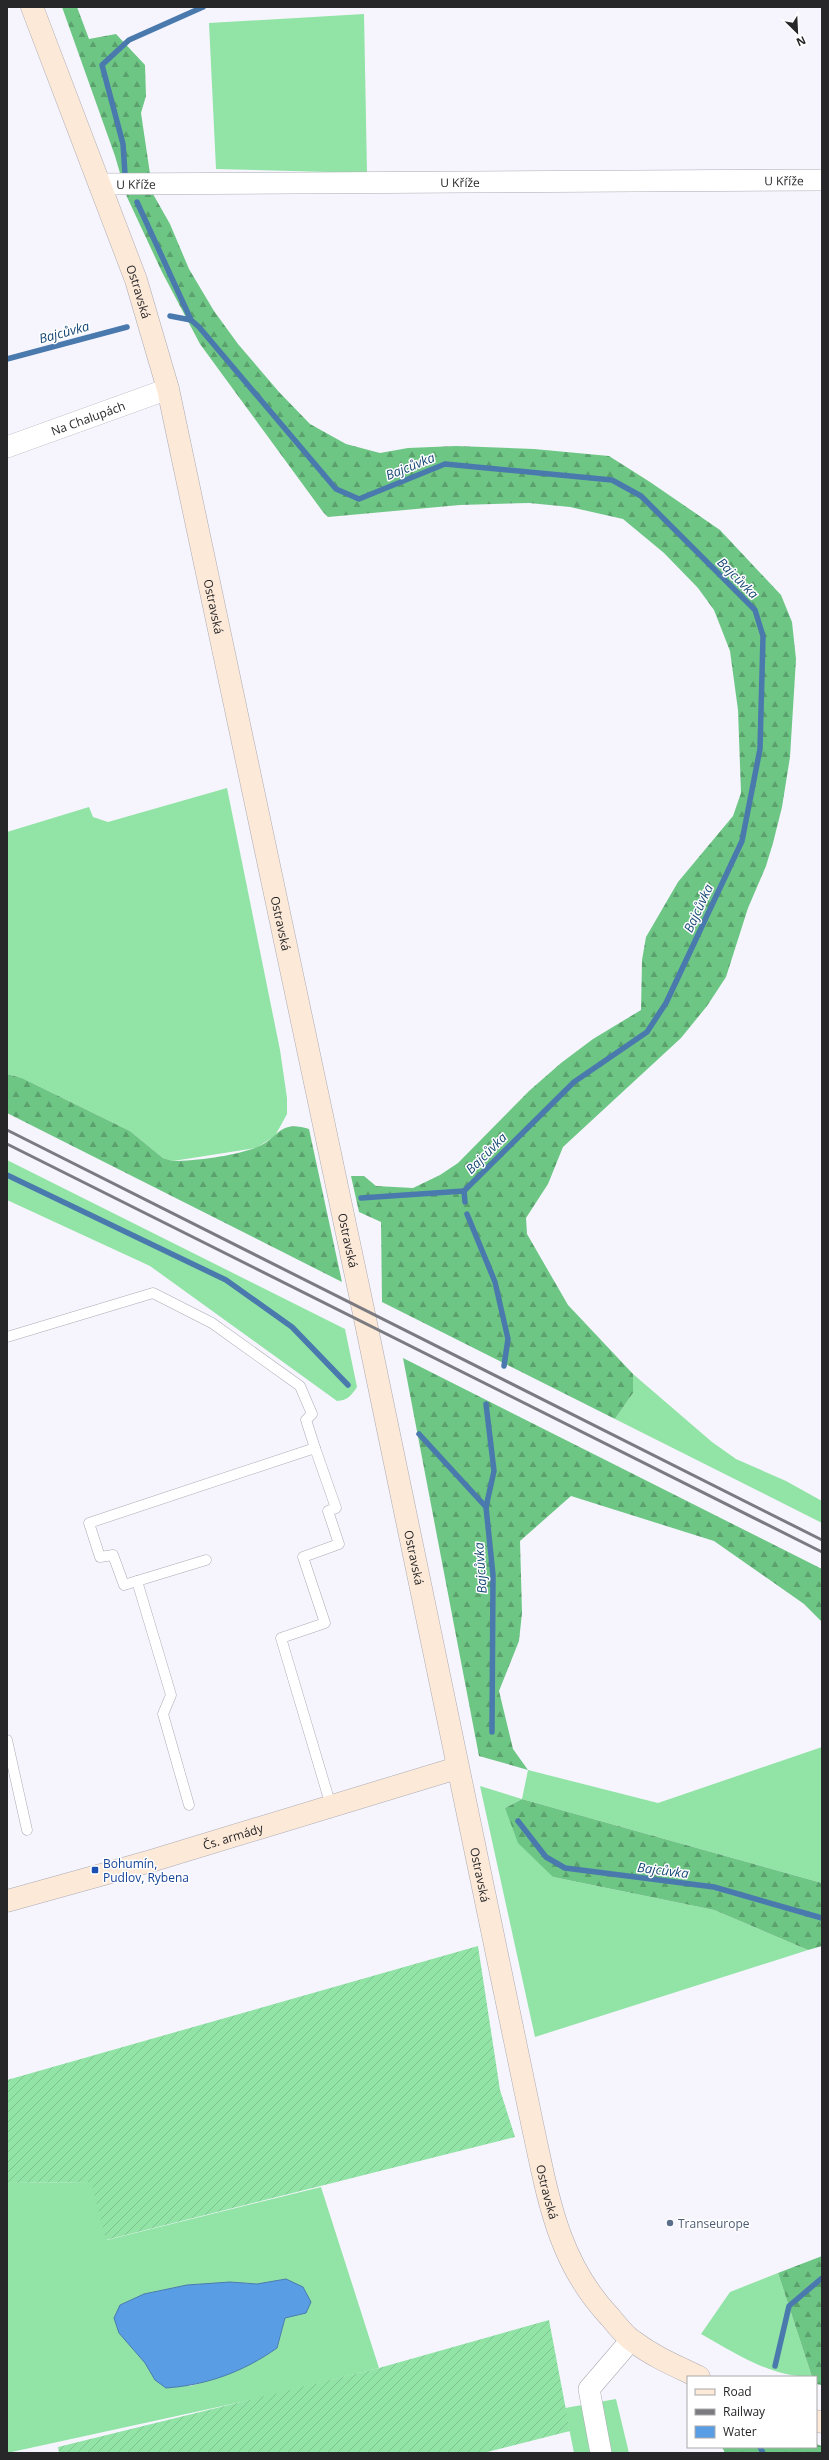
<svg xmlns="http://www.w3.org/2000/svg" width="829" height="2460" font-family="'Open Sans',sans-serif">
  <defs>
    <pattern id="forest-firs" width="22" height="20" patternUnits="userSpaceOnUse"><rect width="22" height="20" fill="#6ec685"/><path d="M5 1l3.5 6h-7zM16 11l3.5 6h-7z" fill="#5aa16d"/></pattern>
    <pattern id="garden-furrows" width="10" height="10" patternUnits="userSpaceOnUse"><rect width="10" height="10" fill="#92e3a6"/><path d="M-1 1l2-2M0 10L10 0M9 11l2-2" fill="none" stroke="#7ec38f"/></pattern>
  </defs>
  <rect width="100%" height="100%" fill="#f6f5fe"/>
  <g fill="#92e3a6" fill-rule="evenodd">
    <path d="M 364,14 L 367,173 L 216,169 L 209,23 Z"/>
    <path d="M 227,788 L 280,1050 L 287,1098 L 287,1114 L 275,1136 L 256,1148 L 173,1161 L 163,1158 L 130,1131 L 22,1078 L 7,1074 L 7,832 L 89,807 L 93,817 L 108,822 Z"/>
    <path d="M 7,1160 L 345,1329 L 357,1387 C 351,1396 348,1400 337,1401 L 150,1266 L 7,1200 Z"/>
    <path d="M 633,1374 L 712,1442 L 736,1459 L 786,1481 L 822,1501 L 822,1523 L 615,1419 L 633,1393 Z"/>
    <path d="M 822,1747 L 822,1883 L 522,1799 L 505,1808 L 553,1877 L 714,1910 L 808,1950 L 535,2037 L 480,1786 L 522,1799 L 528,1770 L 658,1803 Z"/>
    <path d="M 92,2182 L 107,2240 L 321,2187 L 379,2368 L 260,2398 L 7,2453 L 7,2183 ZM 286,2279 L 305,2313 L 285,2318 L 277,2348 C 249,2367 222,2377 190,2386 L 145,2363 L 133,2349 L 120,2305 L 144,2294 L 187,2285 L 230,2282 L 257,2284 Z"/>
    <path d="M 778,2273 L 812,2377 C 770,2377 737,2354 701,2334 L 730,2292 Z"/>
    <path d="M 616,2399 L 629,2453 L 574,2453 L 565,2408 Z"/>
  </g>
  <g fill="url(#forest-firs)">
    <path d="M 62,7 L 77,7 L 89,39 L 116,34 L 145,65 L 146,96 L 141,113 L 153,194 L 170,224 L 189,269 L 214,311 L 238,344 L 279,392 L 310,424 L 346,444 L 380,453 L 408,448 L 456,446 L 534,449 L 609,456 L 650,482 L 720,530 L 781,595 L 792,622 L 796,659 L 790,757 L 782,807 L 773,843 L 766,866 L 748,908 L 726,977 L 707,1006 L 681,1038 L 563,1147 L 548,1184 L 526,1218 L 527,1234 L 568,1305 L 633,1374 L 633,1393 L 615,1419 L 382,1302 L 381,1222 L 359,1212 L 351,1176 L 364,1176 L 376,1186 L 413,1188 L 440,1175 L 458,1163 L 529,1091 L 561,1063 L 593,1039 L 641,1010 L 642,960 L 646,937 L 678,882 L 733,816 L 741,793 L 738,710 L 730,651 L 714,610 L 698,588 L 664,553 L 623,519 L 570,507 L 529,503 L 460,505 L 328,517 L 323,512 L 200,344 L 162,272 L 127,197 L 115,156 Z"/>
    <path d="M 7,1074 L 22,1078 L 130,1131 L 163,1158 L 173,1161 C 197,1161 232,1156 255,1148 C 279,1140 277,1119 309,1129 L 342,1282 L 7,1113 Z"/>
    <path d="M 403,1358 L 822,1569 L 822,1622 L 804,1604 L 714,1541 L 571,1496 L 520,1541 L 522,1613 L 519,1641 L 499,1691 L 513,1749 L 528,1770 L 479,1756 Z"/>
    <path d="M 522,1799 L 822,1883 L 822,1946 L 808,1950 L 714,1910 L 553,1877 L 518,1843 L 505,1808 Z"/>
    <path d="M 822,2256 L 822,2385 L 816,2384 L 816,2377 L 812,2377 L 778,2273 Z"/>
    <path d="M 816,2444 L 822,2446 L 822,2453 L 725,2453 L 722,2447 L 816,2447 Z"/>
  </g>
  <g fill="url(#garden-furrows)">
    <path d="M 478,1946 L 500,2090 L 515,2137 L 106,2240 L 91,2182 L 7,2183 L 7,2080 Z"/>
    <path d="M 549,2320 L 570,2431 L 483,2453 L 59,2453 L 58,2447 L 379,2368 Z"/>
  </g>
  <path fill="#599ee5" stroke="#4a7aad" d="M 286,2279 L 303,2287 L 311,2302 L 306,2313 L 285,2318 L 277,2348 C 243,2372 207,2385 166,2388 L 155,2380 L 145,2363 L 119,2333 L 114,2318 L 120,2305 L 144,2294 L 187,2285 L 230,2282 L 257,2284 Z"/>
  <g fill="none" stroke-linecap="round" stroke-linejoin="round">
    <g stroke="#4a7aad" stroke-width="5.5">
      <path d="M 125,174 L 123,144 L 102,65 L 129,40 L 203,7"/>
      <path d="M 137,202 L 191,320"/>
      <path d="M 170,316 L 191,320 L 199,327 L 336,489 L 359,499 L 445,464 L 612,480 L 641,496 L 755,610 L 763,636 L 760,749 L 742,841 L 666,1003 L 647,1032 L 574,1082 L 464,1191 L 465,1202"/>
      <path d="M 7,359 L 127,327"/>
      <path d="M 7,1175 L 226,1280 L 292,1327 L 348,1385"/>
      <path d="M 361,1198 L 464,1191"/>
      <path d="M 467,1214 L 495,1282 L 508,1339 L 504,1366"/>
      <path d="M 486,1404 L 494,1471 L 486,1507 L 493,1575 L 492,1732"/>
      <path d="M 419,1434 L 486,1507"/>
      <path d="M 518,1821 L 546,1857 L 565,1868 L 714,1887 L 822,1918"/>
      <path d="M 775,2366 L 789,2306 L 822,2278"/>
      <path d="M 760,2447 L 763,2453"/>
    </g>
    <g stroke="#acabb5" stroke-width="11">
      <g id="service">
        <path d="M 7,1337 L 153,1293 L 212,1323 L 300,1386 L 312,1414 L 306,1420 L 315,1448"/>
        <path d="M 206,1560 L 124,1585 L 113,1555 L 100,1557 L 89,1523 L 315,1448 L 336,1508 L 328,1511 L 339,1544 L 303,1557 L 325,1623 L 281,1638 L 331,1806"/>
        <path d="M 137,1581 L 171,1695 L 163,1714 L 189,1805"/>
        <path d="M 7,1740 L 27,1830"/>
      </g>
    </g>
    <g stroke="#acabb5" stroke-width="22">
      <g id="minor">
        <path id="s1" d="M 99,184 L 822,180"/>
        <path id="s2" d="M 7,447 L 168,389"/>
        <path d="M 601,2453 L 589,2389 L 631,2340"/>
      </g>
    </g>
    <g stroke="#acabb5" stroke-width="23">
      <g id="secondary">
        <path id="s3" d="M 32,7 L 136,280 L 168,389 L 363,1309 L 532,2123 C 548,2196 557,2261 610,2317 C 617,2325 624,2335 633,2341 C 654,2357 676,2366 699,2377"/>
        <path id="s4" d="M 7,1901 L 151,1861 L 457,1768"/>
        <path d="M 816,2421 L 822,2422"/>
      </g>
    </g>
    <use href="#service" stroke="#fff" stroke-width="10"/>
    <use href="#minor" stroke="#fff" stroke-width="21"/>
    <use href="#secondary" stroke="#fce9d7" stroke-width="22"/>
    <g stroke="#7b7a80" stroke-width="3">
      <path d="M 7,1130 L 822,1540"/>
      <path d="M 7,1144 L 822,1552"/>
    </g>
  </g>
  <rect fill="#1a4fb4" stroke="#fff" stroke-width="1.5" x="91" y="1866" width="8" height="8" rx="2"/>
  <circle fill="#5c6f8a" stroke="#fff" stroke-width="1.5" cx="670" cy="2223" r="4"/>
  <g text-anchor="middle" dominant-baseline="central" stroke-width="3" stroke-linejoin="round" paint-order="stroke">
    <g font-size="12" fill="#27272a" stroke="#fff">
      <text stroke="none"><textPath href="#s1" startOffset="685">U Kříže</textPath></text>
      <text stroke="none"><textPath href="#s1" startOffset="361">U Kříže</textPath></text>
      <text stroke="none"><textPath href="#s1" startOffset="37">U Kříže</textPath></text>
      <text stroke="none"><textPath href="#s3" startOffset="304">Ostravská</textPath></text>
      <text stroke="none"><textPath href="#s2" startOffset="86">Na Chalupách</textPath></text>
      <text stroke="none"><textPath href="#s3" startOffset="628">Ostravská</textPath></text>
      <text stroke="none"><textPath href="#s3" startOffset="952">Ostravská</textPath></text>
      <text stroke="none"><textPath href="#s3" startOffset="1276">Ostravská</textPath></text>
      <text stroke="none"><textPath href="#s3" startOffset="1600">Ostravská</textPath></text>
      <text stroke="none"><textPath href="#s4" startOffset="235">Čs. armády</textPath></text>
      <text stroke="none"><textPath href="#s3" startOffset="1924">Ostravská</textPath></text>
      <text stroke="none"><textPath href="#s3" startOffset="2248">Ostravská</textPath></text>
    </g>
    <g font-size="12" fill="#164399" stroke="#fff" text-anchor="start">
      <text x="103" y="1863">Bohumín,<tspan x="103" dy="14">Pudlov, Rybena</tspan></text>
    </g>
    <g font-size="12" fill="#4e5e75" stroke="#fff" text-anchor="start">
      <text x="678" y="2223">Transeurope</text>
    </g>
    <g font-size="13" font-style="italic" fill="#184876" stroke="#fff">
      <text transform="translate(64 332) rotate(-15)">Bajcůvka</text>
      <text transform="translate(410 466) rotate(-22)">Bajcůvka</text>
      <text transform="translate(738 578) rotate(45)">Bajcůvka</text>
      <text transform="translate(698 908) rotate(-65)">Bajcůvka</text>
      <text transform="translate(486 1153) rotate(-45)">Bajcůvka</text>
      <text transform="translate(480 1568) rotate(-94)">Bajcůvka</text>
      <text transform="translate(663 1870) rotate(7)">Bajcůvka</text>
    </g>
  </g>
  <rect width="829" height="2460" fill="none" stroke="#27272a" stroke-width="16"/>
  <rect x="687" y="2376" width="130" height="72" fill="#ffffff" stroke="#a9a9aa"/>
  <rect x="695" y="2389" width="20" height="6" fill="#fce9d7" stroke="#a9a9aa"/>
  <text x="723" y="2396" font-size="12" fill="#27272a">Road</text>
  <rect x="695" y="2409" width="20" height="6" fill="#7b7a80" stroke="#a9a9aa"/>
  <text x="723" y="2416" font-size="12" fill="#27272a">Railway</text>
  <rect x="695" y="2426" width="20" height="12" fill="#599ee5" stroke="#a9a9aa"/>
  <text x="723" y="2436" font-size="12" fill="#27272a">Water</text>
  <g transform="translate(797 32) rotate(156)" stroke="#ffffff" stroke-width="3" paint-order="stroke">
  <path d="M0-3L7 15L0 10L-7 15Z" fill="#27272a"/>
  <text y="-6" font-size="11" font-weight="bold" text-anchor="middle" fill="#27272a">N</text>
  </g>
</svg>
